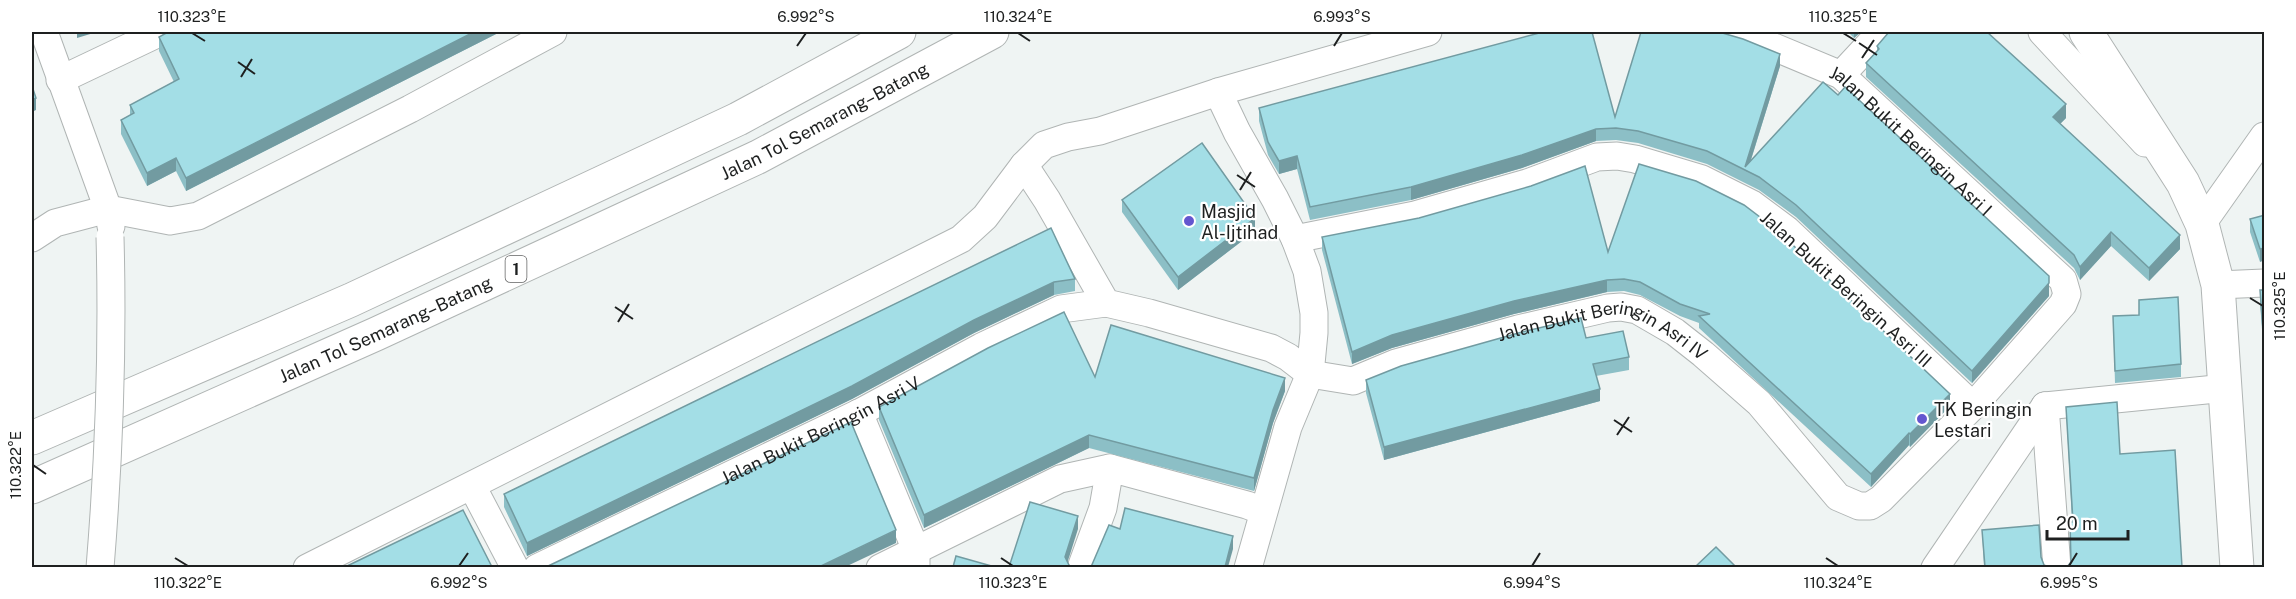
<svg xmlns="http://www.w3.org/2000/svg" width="2296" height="599" font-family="'Public Sans',sans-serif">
  <rect width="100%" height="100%" fill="#eff4f3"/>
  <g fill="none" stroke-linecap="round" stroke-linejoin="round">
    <g stroke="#b0b5b4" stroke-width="29">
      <g id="minor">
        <path d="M 44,32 L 108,209 L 111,226"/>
        <path id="s1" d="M 1738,32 L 1841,75 L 2063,280 L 2067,294 L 2063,304 L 1973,406"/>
        <path d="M 2042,32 L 2145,143"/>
        <path d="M 1841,75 L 1881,32"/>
        <path d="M 60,80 L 161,32"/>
        <path d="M 1218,92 L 1237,132 L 1275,199 L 1295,239 L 1307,271 L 1314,313 L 1314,333 L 1310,374 L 1288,427 L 1248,568"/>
        <path id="s2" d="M 1024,165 L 1047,200 L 1106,303 L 1149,313 L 1271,348 L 1288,357 L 1310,374 L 1353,381 L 1396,363 L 1518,329 L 1608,308 L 1621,307 L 1637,310 L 1675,332 L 1703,354 L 1759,403 L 1838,497 L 1859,506 L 1870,506 L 1881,499 L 1973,406 L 1787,230 L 1752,204 L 1702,179 L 1635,159 L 1617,156 L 1597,157 L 1527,183 L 1415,215 L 1295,239"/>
        <path d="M 2202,224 L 2264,136"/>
        <path d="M 32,238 L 55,223 L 108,209 L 170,221 L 198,216 L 410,109 L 553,32"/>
        <path d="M 2218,285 L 2264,283"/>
        <path d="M 2045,406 L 2226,388"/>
        <path d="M 2045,406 L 2057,568"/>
        <path d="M 859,413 L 916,550 L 916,568"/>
        <path d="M 472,486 L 515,568"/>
        <path d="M 307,568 L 961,239 L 985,217 L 1024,165 L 1044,145 L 1068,137 L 1100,131 L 1218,92 L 1428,32"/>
        <path id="s3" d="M 537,568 L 859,413 L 981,347 L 1061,309 L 1106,303"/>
        <path d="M 880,568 L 1060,479 L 1110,468"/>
        <path d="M 1081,568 L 1103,508 L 1110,468 L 1247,505 L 1263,511"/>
        <path d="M 1935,568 L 2045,406"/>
      </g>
    </g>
    <g stroke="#b0b5b4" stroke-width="35">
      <path id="tertiary" d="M 2086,32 L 2183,183 L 2202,224 L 2218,285 L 2237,568"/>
    </g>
    <g stroke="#b0b5b4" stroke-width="35">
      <g id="motorway">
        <path d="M 32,438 L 351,300 L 738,119 L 899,32"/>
        <path id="s4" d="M 32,487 L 376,334 L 758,157 L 992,32"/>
      </g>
    </g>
    <use href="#minor" stroke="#fff" stroke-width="27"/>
    <use href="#tertiary" stroke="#fff" stroke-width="33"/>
    <use href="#motorway" stroke="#fff" stroke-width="33"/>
    <g stroke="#b0b5b4" stroke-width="29" stroke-linecap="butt">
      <path id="minor-bridge" d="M 100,568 C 109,458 113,347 110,237"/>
    </g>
    <use href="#minor-bridge" stroke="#fff" stroke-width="27"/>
  </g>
  <g fill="#8cbfc6">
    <path d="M 168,32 L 500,32 L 186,191 L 176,171 L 147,186 L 121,134 L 121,120 L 130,116 L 130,105 L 174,82 L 159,51 L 159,37 Z"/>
    <path d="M 1848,32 L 1861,32 L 1854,38 Z"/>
    <path d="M 1877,46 L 2066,118 L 2060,124 L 2180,249 L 2149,281 L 2111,246 L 2080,280 L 2074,268 L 1866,77 L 1866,63 L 1877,51 Z"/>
    <path d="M 1780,66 L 1751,160 L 2049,296 L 1972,383 L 1796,217 L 1759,190 L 1707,164 L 1638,143 L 1616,140 L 1596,141 L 1522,168 L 1411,200 L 1310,220 L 1297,169 L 1279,174 L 1268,155 L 1259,121 L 1259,108 L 1615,117 Z"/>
    <path d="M 1122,200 L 1255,231 L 1178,290 L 1122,212 Z"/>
    <path d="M 2265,215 L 2260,262 L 2250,232 L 2250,219 Z"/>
    <path d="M 1051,228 L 1075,279 L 1075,291 L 1054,295 L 974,333 L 852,399 L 527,556 L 504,507 L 504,494 Z"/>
    <path d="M 1322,237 L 1608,252 L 1950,406 L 1910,447 L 1909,445 L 1871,487 L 1699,328 L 1699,323 L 1680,316 L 1640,295 L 1624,291 L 1607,292 L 1514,314 L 1392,348 L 1352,364 L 1322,250 Z"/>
    <path d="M 2260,290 L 2265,290 L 2265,369 L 2260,303 Z"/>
    <path d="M 2139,300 L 2181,364 L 2181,377 L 2115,383 L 2113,316 L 2139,315 Z"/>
    <path d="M 1586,338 L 1629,357 L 1629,370 L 1596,376 L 1600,401 L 1384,460 L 1366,393 L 1366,380 Z"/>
    <path d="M 1095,377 L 1285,391 L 1273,423 L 1254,491 L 1089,448 L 924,528 L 879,420 L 879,407 Z"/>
    <path d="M 2066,407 L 2120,454 L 2071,562 L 2072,522 Z"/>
    <path d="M 1982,530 L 2041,557 L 2044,565 L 2048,567 L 1984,567 Z"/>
  </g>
  <g fill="#729ba1">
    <path d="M 77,32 L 97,32 L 77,38 Z"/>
    <path d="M 474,32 L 500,32 L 186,191 L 186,178 Z"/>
    <path d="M 1854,32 L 1861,32 L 1854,38 Z"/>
    <path d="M 1780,54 L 1780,66 L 1747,172 L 1745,167 Z"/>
    <path d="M 36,98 L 36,110 L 32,112 L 32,100 Z"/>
    <path d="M 2066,104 L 2066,118 L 2053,131 L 2053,117 Z"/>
    <path d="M 1596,129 L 1596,141 L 1522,168 L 1411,200 L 1411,187 Z"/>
    <path d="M 1297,156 L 1297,169 L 1279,174 L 1279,161 Z"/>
    <path d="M 176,158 L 176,171 L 147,186 L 147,173 Z"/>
    <path d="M 1255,218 L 1255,231 L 1178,290 L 1178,277 Z"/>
    <path d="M 2111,232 L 2111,246 L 2080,280 L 2080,267 Z"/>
    <path d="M 2180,235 L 2180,249 L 2149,281 L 2149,268 Z"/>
    <path d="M 2265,248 L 2265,260 L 2260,262 L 2260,249 Z"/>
    <path d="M 1607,280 L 1607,292 L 1514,314 L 1392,348 L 1352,364 L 1352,352 L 1392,335 L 1514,301 Z"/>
    <path d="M 1054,282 L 1054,295 L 974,333 L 852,399 L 527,556 L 527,543 L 974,320 Z"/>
    <path d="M 2049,283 L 2049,296 L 1972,383 L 1972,371 Z"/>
    <path d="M 1285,378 L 1285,391 L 1273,423 L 1254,491 L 1254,478 L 1273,410 Z"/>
    <path d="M 1600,389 L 1600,401 L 1384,460 L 1384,447 Z"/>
    <path d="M 1950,394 L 1950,406 L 1910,447 L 1910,434 Z"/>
    <path d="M 1909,433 L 1909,445 L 1871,487 L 1871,474 Z"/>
    <path d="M 1089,435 L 1089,448 L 924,528 L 924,515 Z"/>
    <path d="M 1078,516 L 1078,529 L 1066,567 L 1065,557 Z"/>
    <path d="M 896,530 L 896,543 L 845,567 L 819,567 Z"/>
    <path d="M 1233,536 L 1233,549 L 1228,567 L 1225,567 Z"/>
  </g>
  <g fill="#a3dee6" stroke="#729ba1" stroke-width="1.5">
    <path d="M 168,32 L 474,32 L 186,178 L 176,158 L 147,173 L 121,120 L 134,113 L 130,105 L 179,79 L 159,37 Z"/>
    <path d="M 1543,32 L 1592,32 L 1615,117 L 1641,32 L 1719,32 L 1743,39 L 1780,54 L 1745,167 L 1823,82 L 1838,95 L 1845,87 L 2049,276 L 2049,283 L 1972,371 L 1796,205 L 1759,177 L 1707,151 L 1638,131 L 1616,128 L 1596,129 L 1522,155 L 1411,187 L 1310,207 L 1297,156 L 1279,161 L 1268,142 L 1259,108 Z"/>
    <path d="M 1889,32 L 1987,32 L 2066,104 L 2053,117 L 2180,235 L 2149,268 L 2111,232 L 2080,267 L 2074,255 L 1866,63 L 1879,49 L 1877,46 Z"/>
    <path d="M 32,86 L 36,98 L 32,100 Z"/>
    <path d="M 1202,143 L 1255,218 L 1178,277 L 1122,200 Z"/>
    <path d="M 1639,164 L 1696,181 L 1744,205 L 1777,230 L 1950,394 L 1910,434 L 1909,433 L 1871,474 L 1699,316 L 1710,314 L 1680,304 L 1640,282 L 1624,279 L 1607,280 L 1514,301 L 1392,335 L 1352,352 L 1322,237 L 1419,218 L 1531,186 L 1585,166 L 1608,252 Z"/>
    <path d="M 2265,215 L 2265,248 L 2260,249 L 2250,219 Z"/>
    <path d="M 1051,228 L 1075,279 L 1054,282 L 974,320 L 852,386 L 527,543 L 504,494 Z"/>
    <path d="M 2260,290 L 2265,290 L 2265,356 Z"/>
    <path d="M 2178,297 L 2181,364 L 2115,371 L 2113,316 L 2139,315 L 2139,300 Z"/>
    <path d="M 1064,312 L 1095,377 L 1111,325 L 1285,378 L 1273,410 L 1254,478 L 1089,435 L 924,515 L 879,407 L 988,348 Z"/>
    <path d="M 1581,318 L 1586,338 L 1623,331 L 1629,357 L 1593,364 L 1600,389 L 1384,447 L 1366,380 L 1401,366 L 1522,332 Z"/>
    <path d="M 2117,402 L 2120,454 L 2175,450 L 2182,567 L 2067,567 L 2071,562 L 2070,522 L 2073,522 L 2066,407 Z"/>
    <path d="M 851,422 L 896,530 L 819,567 L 546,567 Z"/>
    <path d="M 1030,502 L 1078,516 L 1065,557 L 1069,565 L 1072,567 L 1009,567 Z"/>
    <path d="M 1125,508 L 1233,536 L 1225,567 L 1091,567 L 1109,525 L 1120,529 Z"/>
    <path d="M 463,510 L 492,567 L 345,567 Z"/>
    <path d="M 2039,525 L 2041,557 L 2044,565 L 2048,567 L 1985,567 L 1982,530 Z"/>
    <path d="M 1716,547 L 1736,567 L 1695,567 Z"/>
    <path d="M 956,556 L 995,567 L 953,567 Z"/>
  </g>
  <path fill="none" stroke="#1e2020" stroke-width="2" d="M 192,33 L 205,41M 1018,33 L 1030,41M 1843,33 L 1856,41M 1859,43 L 1877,55M 797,46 L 806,33M 1334,46 L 1342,33M 1862,58 L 1874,40M 238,62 L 255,74M 241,77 L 252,59M 1237,175 L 1255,187M 1240,190 L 1251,172M 2250,298 L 2263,306M 615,307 L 633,319M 618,322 L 629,304M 1614,420 L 1632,432M 1617,435 L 1629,417M 33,465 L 46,474M 175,558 L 188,566M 1001,558 L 1013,566M 1826,558 L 1838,566M 459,566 L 468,553M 1532,566 L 1540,553M 2069,566 L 2077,553"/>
  <g fill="#6456cf" stroke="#fff" stroke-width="2">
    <circle cx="1189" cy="221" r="6"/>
    <circle cx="1922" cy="419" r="6"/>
  </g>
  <g text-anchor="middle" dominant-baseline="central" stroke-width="4.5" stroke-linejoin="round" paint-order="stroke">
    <rect fill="#fff" stroke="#626363" stroke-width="1.5" x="505.5" y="256" width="21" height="26" rx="4.5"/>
    <g font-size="16" font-weight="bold" fill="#1e2020">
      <text x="516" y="269">1</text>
    </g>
    <g font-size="18" fill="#1e2020" stroke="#fff">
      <text stroke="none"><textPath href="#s4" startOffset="873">Jalan Tol Semarang–Batang</textPath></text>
      <text stroke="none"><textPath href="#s1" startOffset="207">Jalan Bukit Beringin Asri I</textPath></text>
      <text transform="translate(1846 289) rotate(42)">Jalan Bukit Beringin Asri III</text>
      <text stroke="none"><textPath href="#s4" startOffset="387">Jalan Tol Semarang–Batang</textPath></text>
      <text stroke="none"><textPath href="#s2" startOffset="687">Jalan Bukit Beringin Asri IV</textPath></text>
      <text stroke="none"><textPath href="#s3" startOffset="315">Jalan Bukit Beringin Asri V</textPath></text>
    </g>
    <g font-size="18" fill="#1e2020" stroke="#fff" text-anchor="start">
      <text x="1201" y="211">Masjid<tspan x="1201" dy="21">Al-Ijtihad</tspan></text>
      <text x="1934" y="409">TK Beringin<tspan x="1934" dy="21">Lestari</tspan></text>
    </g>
  </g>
  <rect width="2296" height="599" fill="none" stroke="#ffffff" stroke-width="66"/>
  <path d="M2047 530v9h81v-9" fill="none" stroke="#1e2020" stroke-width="3"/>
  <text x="2056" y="530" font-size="18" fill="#1e2020" stroke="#ffffff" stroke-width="4.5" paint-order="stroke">20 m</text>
  <rect x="33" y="33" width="2230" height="533" fill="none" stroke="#1e2020" stroke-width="2"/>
  <g font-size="15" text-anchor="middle" fill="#1e2020">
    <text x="192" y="22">110.323°E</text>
    <text x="806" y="22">6.992°S</text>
    <text x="1018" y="22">110.324°E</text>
    <text x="1342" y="22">6.993°S</text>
    <text x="1843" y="22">110.325°E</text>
    <text transform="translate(2280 306) rotate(-90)" y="5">110.325°E</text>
    <text transform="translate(16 465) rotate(-90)" y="5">110.322°E</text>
    <text x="188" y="588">110.322°E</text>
    <text x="459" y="588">6.992°S</text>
    <text x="1013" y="588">110.323°E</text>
    <text x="1532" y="588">6.994°S</text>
    <text x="1838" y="588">110.324°E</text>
    <text x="2069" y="588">6.995°S</text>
  </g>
</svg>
